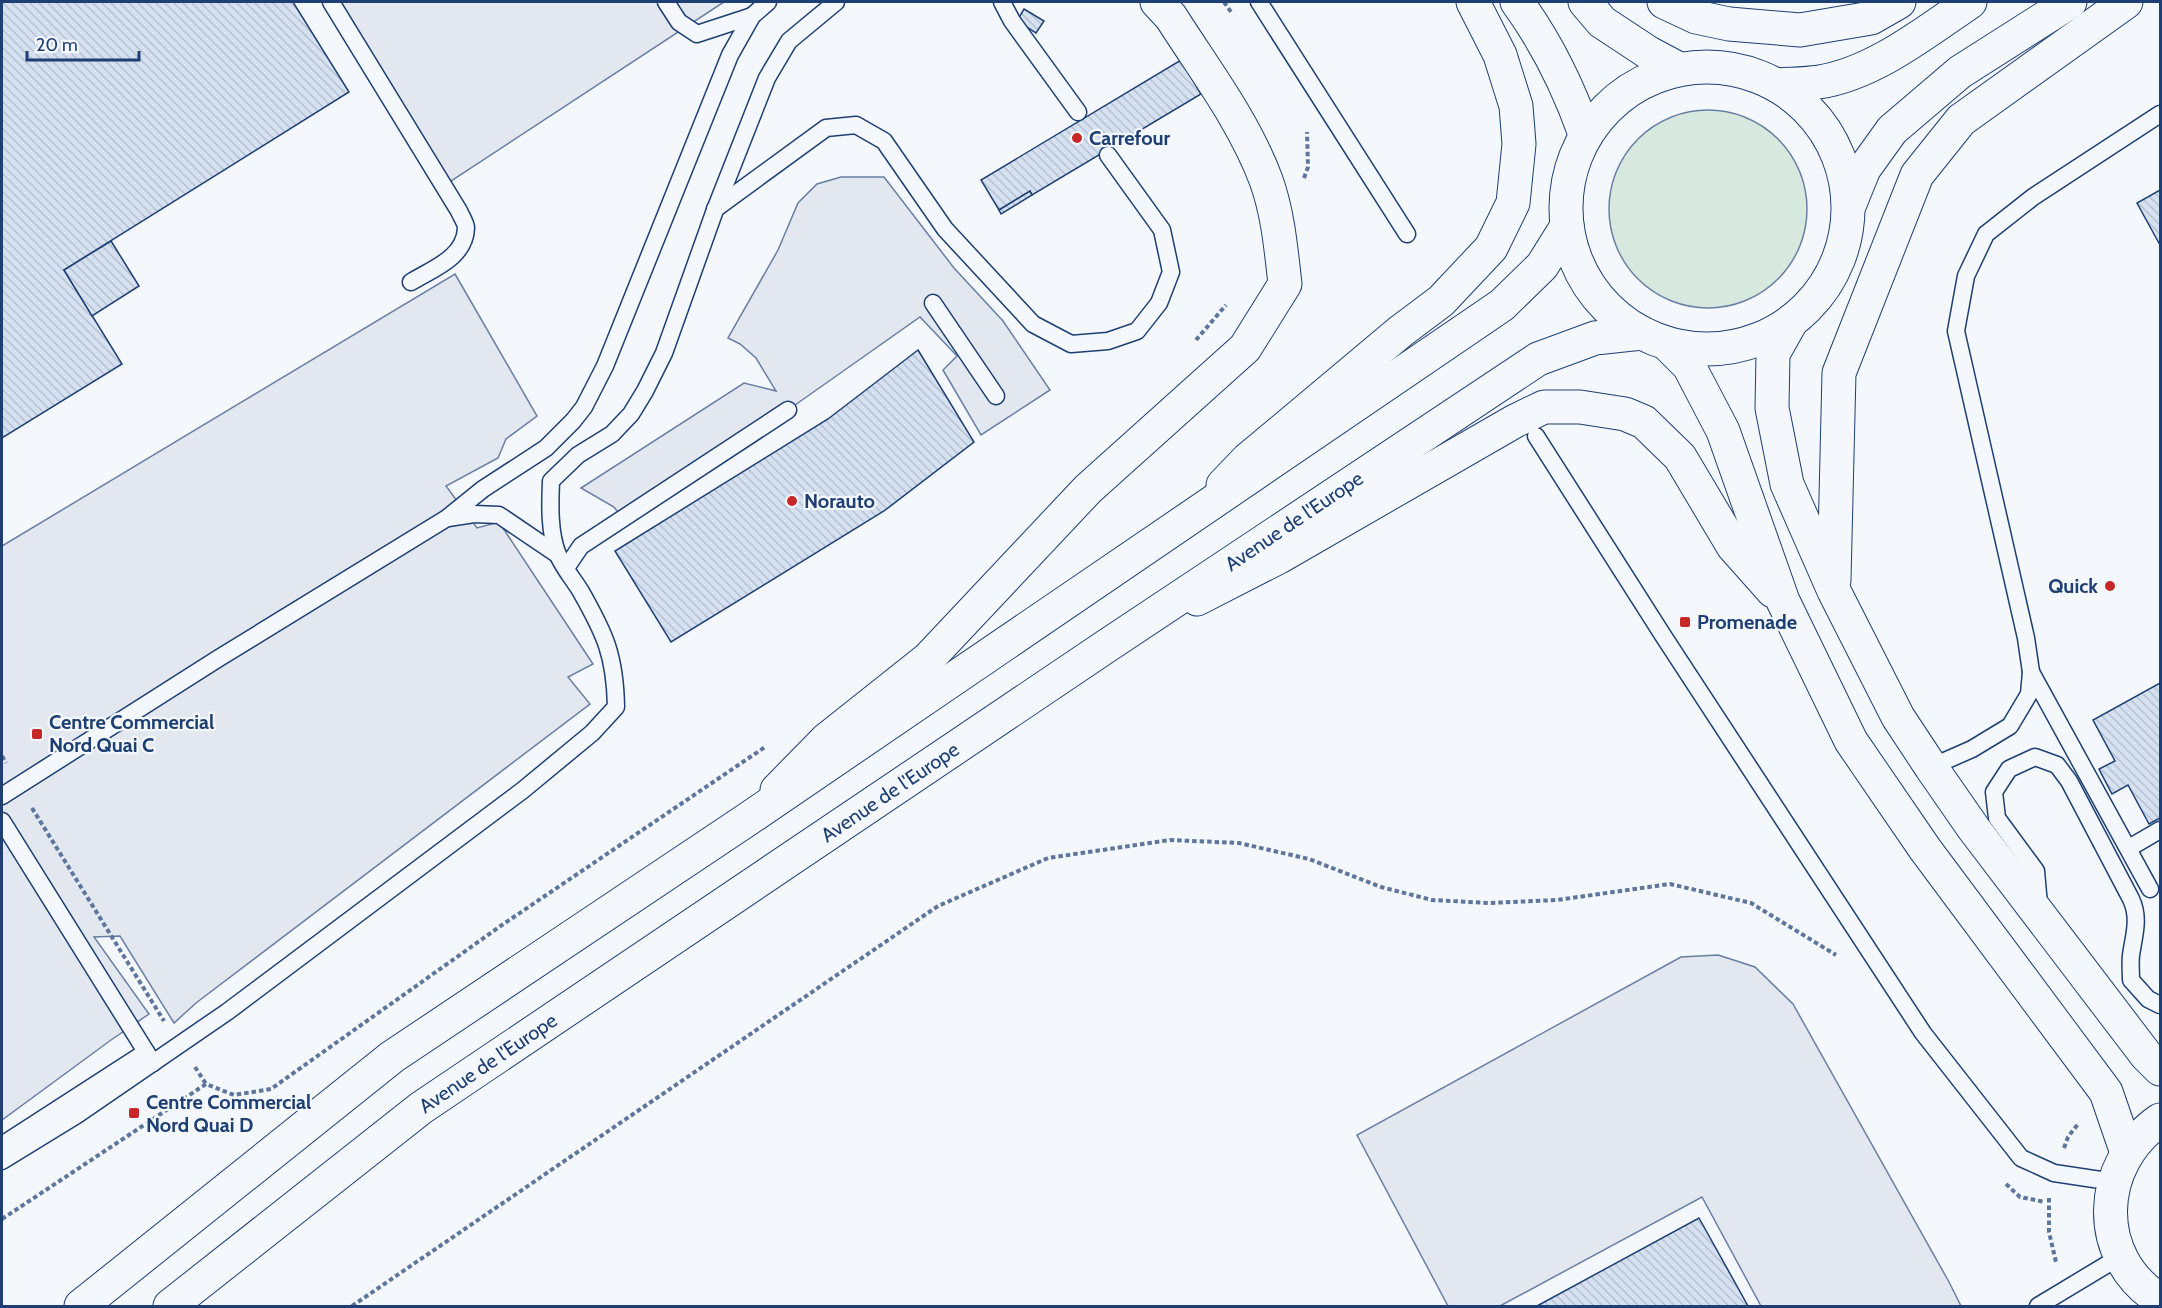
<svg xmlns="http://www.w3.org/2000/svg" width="2162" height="1308" font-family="Cabin,sans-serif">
  <defs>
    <pattern id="building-back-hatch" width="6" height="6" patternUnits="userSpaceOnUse" patternTransform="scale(1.5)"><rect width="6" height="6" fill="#d5e0f0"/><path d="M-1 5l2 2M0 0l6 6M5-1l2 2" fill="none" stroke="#b6c1d1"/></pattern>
  </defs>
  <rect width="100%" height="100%" fill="#f4f7fb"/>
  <circle fill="#d7e8df" stroke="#687fa3" stroke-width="1.5" cx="1708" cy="209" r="99"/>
  <g fill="#e3e8f0" stroke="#687fa3" stroke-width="1.5">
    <path d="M 325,2 L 724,2 L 439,189 Z"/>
    <path d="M 841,177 L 884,177 L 954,268 L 1003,321 L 1050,390 L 981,435 L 943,370 L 957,356 L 920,317 L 788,410 L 623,519 L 614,507 L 581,488 L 744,383 L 776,391 L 756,358 L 740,344 L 728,338 L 778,250 L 798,203 L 817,184 Z"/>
    <path d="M 455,274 L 537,416 L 506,439 L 498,458 L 446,486 L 477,528 L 499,522 L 593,664 L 568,677 L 590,704 L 196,1003 L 174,1023 L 120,936 L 94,937 L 149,1014 L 111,1040 L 2,1120 L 2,546 Z"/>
    <path d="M 1718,955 L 1755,967 L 1793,1004 L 1949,1282 L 1961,1306 L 1761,1306 L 1702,1197 L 1500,1306 L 1448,1306 L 1357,1135 L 1681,957 Z"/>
  </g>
  <g fill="url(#building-back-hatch)" stroke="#1d3f73" stroke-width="1.5">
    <path d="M 2,2 L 293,2 L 349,92 L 64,270 L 122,364 L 2,438 Z"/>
    <path d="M 1024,9 L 1044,21 L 1036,33 L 1017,21 Z"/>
    <path d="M 1181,60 L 1201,94 L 1032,195 L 1030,191 L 999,210 L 981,180 Z"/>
    <path d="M 2160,190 L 2160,245 L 2137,203 Z"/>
    <path d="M 1030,191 L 1032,195 L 1001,214 L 999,210 Z"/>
    <path d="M 111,241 L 139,286 L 92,316 L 64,270 Z"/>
    <path d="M 918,350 L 974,442 L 884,511 L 671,642 L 615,551 L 828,419 Z"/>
    <path d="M 2160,683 L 2160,818 L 2149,824 L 2128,785 L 2112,794 L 2099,769 L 2115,761 L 2093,720 Z"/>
    <path d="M 1699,1218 L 1748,1306 L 1537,1306 Z"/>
  </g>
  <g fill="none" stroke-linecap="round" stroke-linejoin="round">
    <g stroke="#1d3f73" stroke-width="19">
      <g id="lane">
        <path d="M 331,2 L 459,211 C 461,216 466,223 466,228 C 465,258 432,269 411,282"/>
        <path d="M 666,2 L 679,22 L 697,34 L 752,16"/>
        <path d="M 1002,2 L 1012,21 L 1078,112"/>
        <path d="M 1259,2 L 1407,234"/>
        <path d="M 715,209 L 826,128 L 856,125 L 884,141 L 945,229 L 1033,324 L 1071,344 L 1108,341 L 1137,331 L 1159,303 L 1171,272 L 1162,230 L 1108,155"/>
        <path d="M 933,303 L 996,396"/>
        <path d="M 1536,436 L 1664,637 L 1923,1033 L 2021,1158 L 2054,1173 L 2114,1182"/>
        <path d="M 448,518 L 474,514 L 499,515 L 558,555"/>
        <path d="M 566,568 L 581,546 L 788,410"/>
        <path d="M 2031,672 L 2150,889"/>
        <path d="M 1931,767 L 1972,749 L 2010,726 L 2029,694 L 2031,672 L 2026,638 L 1956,331 L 1966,276 L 1986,234 L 2033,197 L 2160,114"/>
        <path d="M 2,796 L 219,658 L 447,518 L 483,489 L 546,448 L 573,421 L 584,407 L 605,366 L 730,55 L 752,16 L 768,2"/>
        <path d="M 2,821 L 153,1063"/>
        <path d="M 2129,848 L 2160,830"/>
        <path d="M 2039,905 L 2036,871 L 1997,818 L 1994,792 L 2009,769 L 2035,757 L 2057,765 L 2069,781 L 2131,899 C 2140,918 2134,935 2131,955 C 2130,963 2131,972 2131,980 L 2148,999 L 2160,1005"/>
        <path d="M 2,1145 L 146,1052"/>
        <path d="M 2,1161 L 77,1115 L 227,1012 L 523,790 L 592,733 L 616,707 C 615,655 605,634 580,590 C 573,579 563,567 558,555 C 549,533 550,504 551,481 L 578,455 L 612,434 L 631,414 L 645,391 L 664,353 L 715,210 L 767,78 L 789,41 L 836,2"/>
        <path d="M 2038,1306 L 2121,1256"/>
      </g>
    </g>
    <g stroke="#1d3f73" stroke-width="35">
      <g id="street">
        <path d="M 1517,2 C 1547,43 1568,86 1585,134"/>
        <path d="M 1585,2 L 1602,22 L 1649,53 L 1679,69"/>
        <path d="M 1664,2 L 1696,17 L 1729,24 L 1800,30 L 1871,18 L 1899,2"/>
        <path d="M 1791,322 L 1773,354 L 1772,408 L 1787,484 L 1834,591 L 1898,717 L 1931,767 L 1974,829 L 2146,1055 L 2160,1069"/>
        <path d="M 1666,343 L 1689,366 L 1723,431 L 1783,601 L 1851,741 L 1925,849 L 2106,1092 L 2127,1153"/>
        <path d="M 1223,485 L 1247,460 L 1401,331 L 1441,301 L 1491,248 L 1513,203 L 1519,144 L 1516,106 L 1500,55 L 1473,2"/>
        <path d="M 1834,580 L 1839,373 L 1917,175 L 1961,120 L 2126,2"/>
        <path d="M 1197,599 L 1279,557 L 1515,421 L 1544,407 L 1580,407 L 1625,414 L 1644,422 L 1680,457 L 1733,546 L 1773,591"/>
        <path d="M 777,790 L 826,740 L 928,659 L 1088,489 L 1245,348 L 1285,284 C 1281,249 1278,213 1266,180 C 1244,121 1204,69 1171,17 L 1157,2"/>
        <path d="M 2160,1120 C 2096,1164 2092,1257 2160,1300"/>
      </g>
    </g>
    <g stroke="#1d3f73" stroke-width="35">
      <g id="primary">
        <circle cx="1707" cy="208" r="141"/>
        <path d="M 1777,85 C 1791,84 1805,84 1819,82 C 1873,74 1926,32 1970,2"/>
        <path d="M 1849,206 L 1864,169 L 1892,130 L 1960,72 L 2070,2"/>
        <path d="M 81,1306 L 392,1057 L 748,819 L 1502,305 L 1542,266 L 1567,226"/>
        <path d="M 170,1306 L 421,1108 L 1105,647 L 1538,359 L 1595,338 L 1642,333"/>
      </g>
    </g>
    <g stroke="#5e769c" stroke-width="4" stroke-dasharray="4.5 3" stroke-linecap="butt">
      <path d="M 1224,2 L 1231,12"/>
      <path d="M 1304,178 L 1308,167 L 1307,132"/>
      <path d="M 1196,340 L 1226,305"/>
      <path d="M 2,756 L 6,763"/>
      <path d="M 32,808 L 164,1021"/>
      <path d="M 195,1067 L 206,1084"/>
      <path d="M 2064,1148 L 2068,1137 L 2078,1124"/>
      <path d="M 2006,1184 L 2020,1197 L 2045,1202"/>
      <path d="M 2049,1198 L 2049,1232 L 2056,1262"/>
      <path d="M 2,1219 L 206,1084 L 234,1095 L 271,1089 L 502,925 L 765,747"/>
      <path d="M 352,1306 L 938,906 L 1048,858 L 1170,840 L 1239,843 L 1309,859 L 1381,887 L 1432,900 L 1489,903 L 1557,900 L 1670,884 L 1751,903 L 1836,955"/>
    </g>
    <use href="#lane" stroke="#f4f7fb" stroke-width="16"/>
    <use href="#street" stroke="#f4f7fb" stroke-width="33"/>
    <use href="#primary" stroke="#f4f7fb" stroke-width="33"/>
  </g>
  <g fill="#c62828" stroke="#f4f7fb" stroke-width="2">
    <circle cx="1077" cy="138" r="6"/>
    <circle cx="792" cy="501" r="6"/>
    <circle cx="2110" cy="586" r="6"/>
    <rect x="1679" y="616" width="12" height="12" rx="3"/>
    <rect x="31" y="728" width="12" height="12" rx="3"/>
    <rect x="128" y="1107" width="12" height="12" rx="3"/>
  </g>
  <g text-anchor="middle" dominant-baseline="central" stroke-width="4.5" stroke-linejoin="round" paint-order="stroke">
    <g font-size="20" font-weight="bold" fill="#1d3f73" stroke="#f4f7fb" text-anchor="start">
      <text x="1089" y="138">Carrefour</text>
      <text x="804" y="501">Norauto</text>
      <text x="2098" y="586" text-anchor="end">Quick</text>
      <text x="1697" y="622">Promenade</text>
      <text x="49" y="722">Centre Commercial<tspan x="49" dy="23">Nord Quai C</tspan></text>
      <text x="146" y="1102">Centre Commercial<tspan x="146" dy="23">Nord Quai D</tspan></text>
    </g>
    <g font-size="20" fill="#1d3f73" stroke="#f4f7fb">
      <text transform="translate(1294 521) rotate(-34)">Avenue de l'Europe</text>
      <text transform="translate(890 792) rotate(-34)">Avenue de l'Europe</text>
      <text transform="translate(488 1063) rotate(-34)">Avenue de l'Europe</text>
    </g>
  </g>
  <rect width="2162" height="1308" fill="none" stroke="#1d3f73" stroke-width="6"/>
  <path d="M27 51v9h112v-9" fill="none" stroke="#1d3f73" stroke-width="3"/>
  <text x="36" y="51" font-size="18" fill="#1d3f73" stroke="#f4f7fb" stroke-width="4.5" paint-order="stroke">20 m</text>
</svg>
